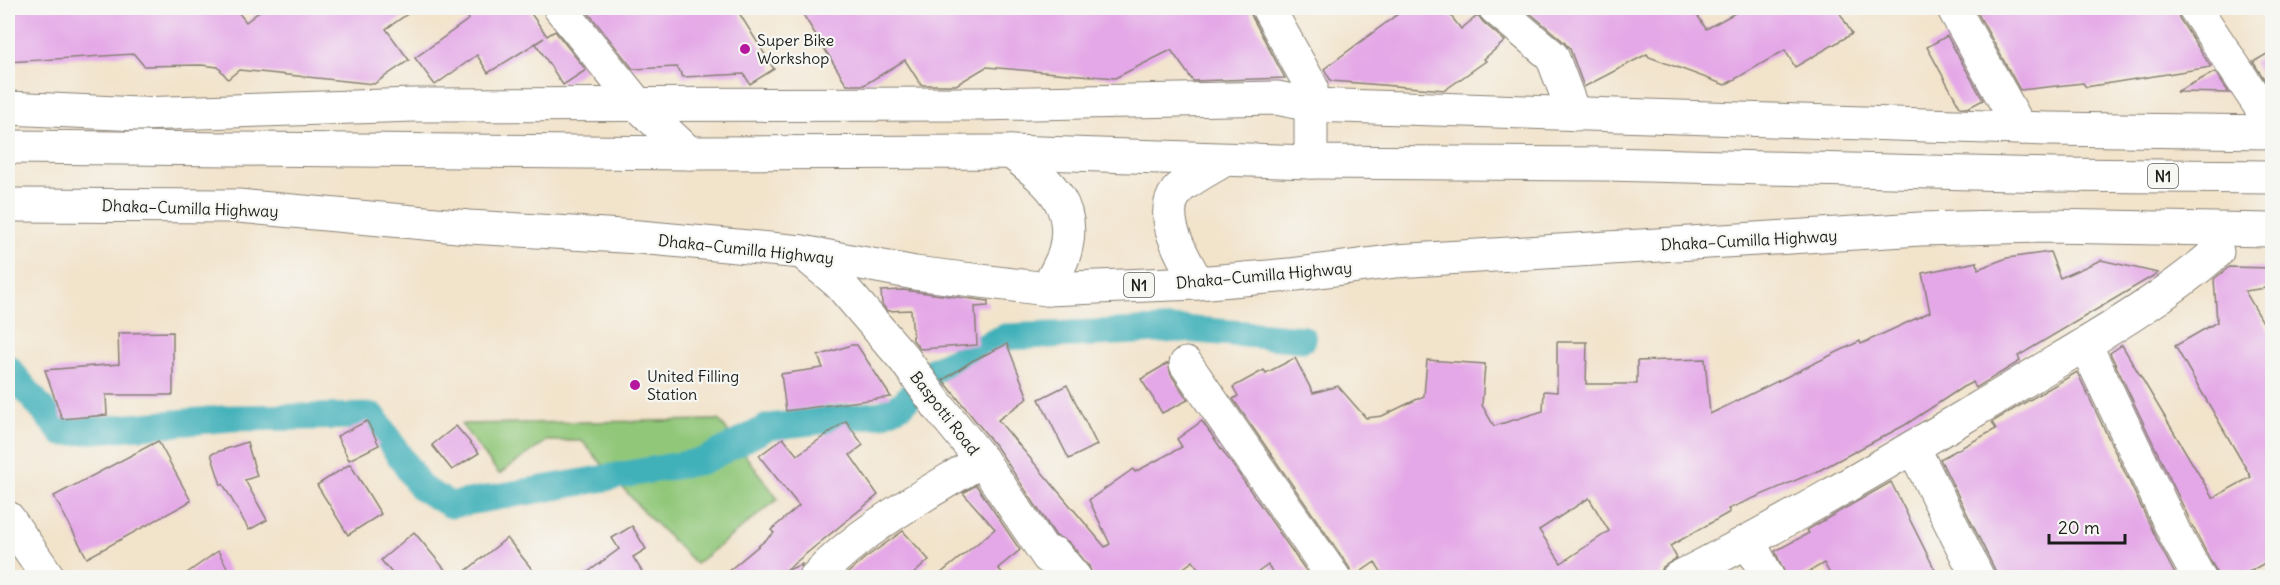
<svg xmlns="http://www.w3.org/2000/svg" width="2280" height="585" font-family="Delius,sans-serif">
  <rect width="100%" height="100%" fill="#f6f6f2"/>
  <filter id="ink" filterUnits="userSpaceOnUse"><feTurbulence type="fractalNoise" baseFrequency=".0167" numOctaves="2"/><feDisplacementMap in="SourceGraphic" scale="12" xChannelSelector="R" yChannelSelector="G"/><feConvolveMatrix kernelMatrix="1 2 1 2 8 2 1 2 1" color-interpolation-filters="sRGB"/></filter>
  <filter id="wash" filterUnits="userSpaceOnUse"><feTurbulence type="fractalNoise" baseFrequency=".008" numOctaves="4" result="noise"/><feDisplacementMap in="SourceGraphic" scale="24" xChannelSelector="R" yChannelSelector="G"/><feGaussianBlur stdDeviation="1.35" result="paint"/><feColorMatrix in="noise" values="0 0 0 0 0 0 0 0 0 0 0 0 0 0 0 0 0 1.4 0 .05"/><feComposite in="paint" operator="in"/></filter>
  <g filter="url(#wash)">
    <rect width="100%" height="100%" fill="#f2e3cb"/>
    <path fill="#91c779" stroke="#56724a" stroke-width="1.5" d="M 719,420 L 778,499 L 696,564 L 643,511 L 582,441 L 547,441 L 499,474 L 461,424 Z"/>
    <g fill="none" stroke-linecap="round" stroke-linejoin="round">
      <path stroke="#40b0b9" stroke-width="27" d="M 8,368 L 62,433 L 233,418 L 373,416 L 421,488 L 451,505 L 703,461 L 768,427 L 882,414 L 903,404 L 932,371 L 1005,337 L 1184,329 L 1303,339"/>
    </g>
    <g id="blocks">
      <g fill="#e4a7e7" fill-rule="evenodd">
        <path d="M 8,8 L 235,8 L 246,22 L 264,8 L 416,8 L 386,29 L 409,60 L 374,84 L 239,70 L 228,79 L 218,67 L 201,65 L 144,66 L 134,54 L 8,62 Z"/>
        <path d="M 462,8 L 527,8 L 547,36 L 555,31 L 586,70 L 563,85 L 536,44 L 544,38 L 488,73 L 477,55 L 435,85 L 415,58 L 469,19 Z"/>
        <path d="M 590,8 L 736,8 L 774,69 L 750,84 L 744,74 L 683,77 L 677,67 L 633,69 L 586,10 Z"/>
        <path d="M 799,8 L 1249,8 L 1252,17 L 1285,78 L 1193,81 L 1171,50 L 1115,78 L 986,67 L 956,85 L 921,85 L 905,60 L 864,85 L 847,85 Z"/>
        <path d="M 1406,8 L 1445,8 L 1461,29 L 1478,15 L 1483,22 L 1505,41 L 1484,59 L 1486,61 L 1445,90 L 1331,81 L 1324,69 Z"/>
        <path d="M 1524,8 L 1693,8 L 1706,29 L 1744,8 L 1837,8 L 1852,34 L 1795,67 L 1785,50 L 1725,85 L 1649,57 L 1647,54 L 1584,87 L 1570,49 L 1564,42 Z"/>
        <path d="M 1977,8 L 2177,8 L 2179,18 L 2211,67 L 2086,87 L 2083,83 L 2020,90 L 1977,12 Z"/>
        <path d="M 1947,36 L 1983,100 L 1968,108 L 1960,107 L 1927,47 Z"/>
        <path d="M 2272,51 L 2272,91 L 2253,62 Z"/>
        <path d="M 2215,72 L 2229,93 L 2176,92 Z"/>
        <path d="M 2050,252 L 2060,278 L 2101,260 L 2158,273 L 2018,356 L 2020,361 L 1976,388 L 1973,382 L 1963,387 L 1905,425 L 1820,470 L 1728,509 L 1730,512 L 1670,546 L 1677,558 L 1663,567 L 1659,578 L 1385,578 L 1375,562 L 1353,577 L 1349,567 L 1233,399 L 1238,396 L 1233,387 L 1264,370 L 1266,373 L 1295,358 L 1313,393 L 1338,386 L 1366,418 L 1382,416 L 1424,396 L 1427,360 L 1485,364 L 1482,405 L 1494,426 L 1543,411 L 1544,391 L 1557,392 L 1557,342 L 1587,342 L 1586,384 L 1637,384 L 1637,361 L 1705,359 L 1710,414 L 1860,341 L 1861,344 L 1930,312 L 1922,273 L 1977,262 L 1978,269 L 2007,258 ZM 1589,498 L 1609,531 L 1561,563 L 1539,530 Z"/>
        <path d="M 2229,267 L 2272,268 L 2272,287 L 2245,291 L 2272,338 L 2272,559 L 2238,578 L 2218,578 L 2215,569 L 2193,527 L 2110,353 L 2122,345 L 2213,498 L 2251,477 L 2175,346 L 2217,322 L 2214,279 Z"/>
        <path d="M 903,290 L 988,301 L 988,306 L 975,307 L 977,345 L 920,349 L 913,340 L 911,310 L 887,311 L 882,304 L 881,291 Z"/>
        <path d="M 173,332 L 173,395 L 106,395 L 107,415 L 62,419 L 45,370 L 119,364 L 118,333 Z"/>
        <path d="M 1007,344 L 1028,398 L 998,420 L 1105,547 L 1110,544 L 1089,500 L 1133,469 L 1135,472 L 1182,447 L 1177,439 L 1202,421 L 1311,578 L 1276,578 L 1268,565 L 1250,578 L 1205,578 L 1193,561 L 1170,578 L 1093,578 L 1089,566 L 1069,542 L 1056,536 L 998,449 L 943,380 L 972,361 Z"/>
        <path d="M 851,345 L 857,345 L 891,397 L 786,411 L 781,374 L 823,368 L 818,356 Z"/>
        <path d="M 1168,363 L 1171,375 L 1188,400 L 1162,413 L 1141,379 Z"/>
        <path d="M 2077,372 L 2159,544 L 2177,578 L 1996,578 L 1995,570 L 1940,459 L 1996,429 L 1992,422 Z"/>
        <path d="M 1067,385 L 1097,445 L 1069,459 L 1039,399 Z"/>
        <path d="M 367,421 L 379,445 L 349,460 L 337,436 Z"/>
        <path d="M 846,421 L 863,445 L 850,455 L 878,495 L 785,571 L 802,564 L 797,578 L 720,578 L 774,533 L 771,530 L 799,506 L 759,456 L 783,438 L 797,455 Z"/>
        <path d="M 456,426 L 479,453 L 452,470 L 432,445 Z"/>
        <path d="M 158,441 L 191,501 L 87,558 L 54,496 Z"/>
        <path d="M 247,442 L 257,476 L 245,480 L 267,520 L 249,530 L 223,484 L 221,485 L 211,454 Z"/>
        <path d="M 350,464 L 381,514 L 348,535 L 317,485 Z"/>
        <path d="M 1891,482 L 1939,578 L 1832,578 L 1824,563 L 1798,578 L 1787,578 L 1775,551 L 1809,533 L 1807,530 Z"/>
        <path d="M 976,485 L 1020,550 L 998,568 L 1007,578 L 935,578 L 995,529 L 963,493 Z"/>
        <path d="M 632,526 L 646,549 L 633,557 L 646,578 L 580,578 L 619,549 L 612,538 Z"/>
        <path d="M 903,531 L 929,560 L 909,578 L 842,578 L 865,558 Z"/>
        <path d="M 414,532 L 452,578 L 396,578 L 381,560 Z"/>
        <path d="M 507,538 L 539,578 L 457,578 Z"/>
        <path d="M 218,551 L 233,578 L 180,578 Z"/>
      </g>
    </g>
  </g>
  <g filter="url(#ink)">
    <use href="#blocks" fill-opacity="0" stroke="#878074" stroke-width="1.5"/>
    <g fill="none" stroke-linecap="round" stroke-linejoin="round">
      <g stroke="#878074" stroke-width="35">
        <g id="minor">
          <path d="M 560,8 L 638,105 L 689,153"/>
          <path d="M 1268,8 L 1311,86 L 1311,162"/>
          <path d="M 1495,8 L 1552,56 L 1574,114"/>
          <path d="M 1959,8 L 1955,11 L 2020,128"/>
          <path d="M 2195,8 L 2272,124"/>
          <path d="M 8,108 L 138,114 L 414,105 L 978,104 L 1277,98 L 1311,105 L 2048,129 L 2272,132"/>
          <path d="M 802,252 L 839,283 L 905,360 L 938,406 L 982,460 L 1048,557 L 1055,554 L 1075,578"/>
          <path d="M 2085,344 L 2176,536 L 2199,578"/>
          <path d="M 1186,364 L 1334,578"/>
          <path d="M 1913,447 L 1978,578"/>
          <path d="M 8,518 L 49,578"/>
          <path d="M 1749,542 L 1768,578"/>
          <path d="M 815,578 C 862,528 925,495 982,460"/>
          <path d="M 1678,578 C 1790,521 1898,456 2006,392 C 2077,348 2154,307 2217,252"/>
        </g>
      </g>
      <g stroke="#878074" stroke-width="35">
        <g id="highway">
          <path d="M 8,147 L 689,153 L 1011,152 L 1311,162 L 1606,164 L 2054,175 L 2272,177"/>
          <path d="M 1011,152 C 1044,179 1078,201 1065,251 C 1062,264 1053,277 1047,289"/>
          <path d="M 8,205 L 238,206 L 469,227 L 639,237 L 802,252 L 915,273 L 1047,289 L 1197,283 L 1290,275 L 1396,261 L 1920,229 L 2046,226 L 2272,230"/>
          <path d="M 1197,283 C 1185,258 1156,218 1177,191 C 1184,182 1213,167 1224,160"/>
        </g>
      </g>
      <use href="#minor" stroke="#fff" stroke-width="33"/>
      <use href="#highway" stroke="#fff" stroke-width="33"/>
    </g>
  </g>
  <g fill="#b5179e" stroke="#f6f6f2" stroke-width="2">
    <circle cx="745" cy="49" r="6"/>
    <circle cx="635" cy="385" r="6"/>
  </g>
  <g text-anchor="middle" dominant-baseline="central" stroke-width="4.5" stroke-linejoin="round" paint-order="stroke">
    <g fill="#f6f6f2" stroke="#5d5d5c" stroke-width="1.5">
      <rect x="2148" y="164" width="30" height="24" rx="4.5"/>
      <rect x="1124" y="273" width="30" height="24" rx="4.5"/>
    </g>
    <g font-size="15" font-weight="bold" fill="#1c1c1c">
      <text x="2163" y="176">N1</text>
      <text x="1139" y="285">N1</text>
    </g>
    <g font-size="16" fill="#1c1c1c" stroke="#f6f6f2" text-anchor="start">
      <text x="757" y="40">Super Bike<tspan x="757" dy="18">Workshop</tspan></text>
      <text x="647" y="376">United Filling<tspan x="647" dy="18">Station</tspan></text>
    </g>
    <g font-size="16" fill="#1c1c1c" stroke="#f6f6f2">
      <text transform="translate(190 208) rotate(2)">Dhaka–Cumilla Highway</text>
      <text transform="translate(1749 240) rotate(-3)">Dhaka–Cumilla Highway</text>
      <text transform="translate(746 249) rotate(6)">Dhaka–Cumilla Highway</text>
      <text transform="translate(1264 275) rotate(-5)">Dhaka–Cumilla Highway</text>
      <text transform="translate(945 413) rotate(52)">Baspotti Road</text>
    </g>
  </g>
  <rect width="2280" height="585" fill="none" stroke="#f6f6f2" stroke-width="30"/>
  <path d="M2049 534v9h76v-9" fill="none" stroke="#1c1c1c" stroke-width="3"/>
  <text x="2058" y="534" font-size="18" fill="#1c1c1c" stroke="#f6f6f2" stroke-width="4.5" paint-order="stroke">20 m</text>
</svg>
